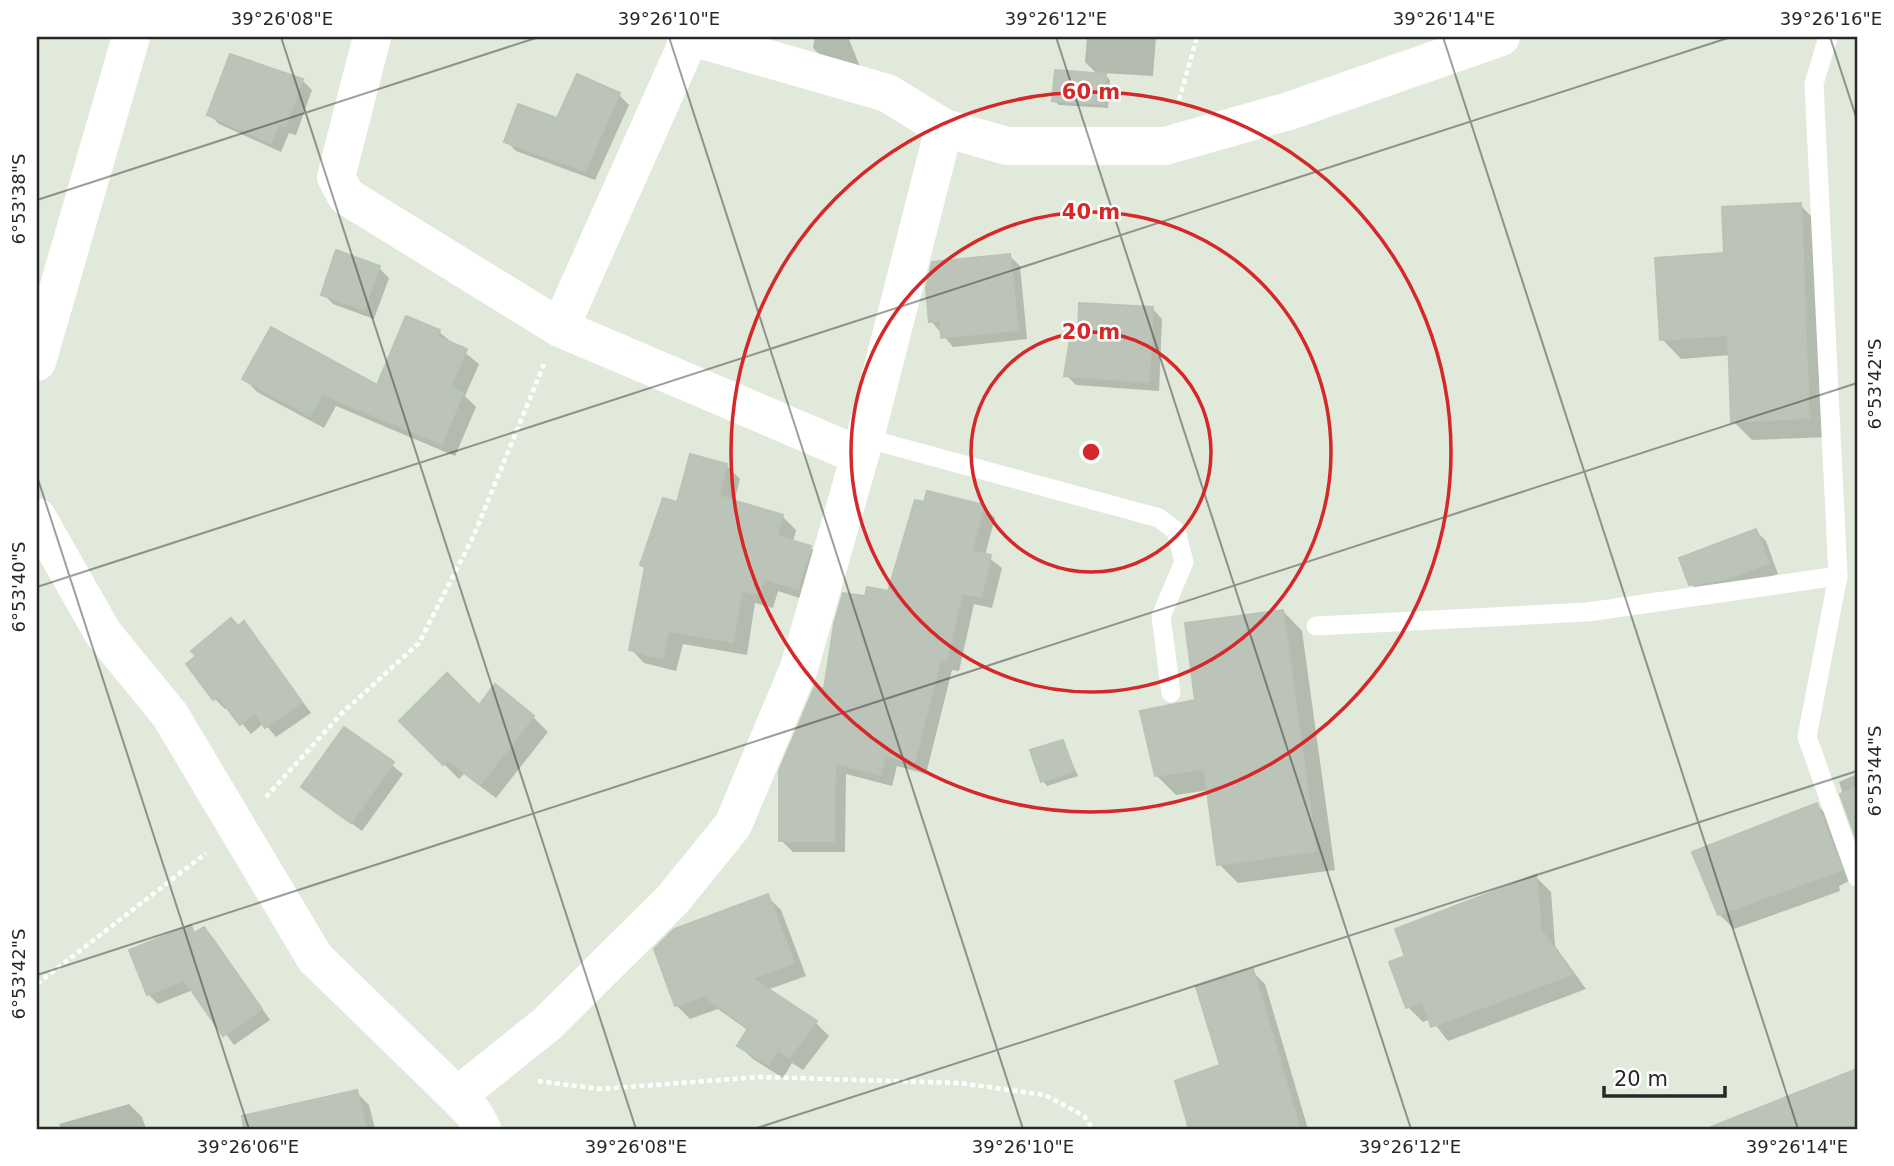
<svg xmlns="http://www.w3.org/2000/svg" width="1894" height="1166" font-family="'DejaVu Sans',sans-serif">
  <rect width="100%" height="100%" fill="#e0e9da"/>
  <g fill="#0003">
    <path d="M 815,37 L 848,37 L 861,69 L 823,58 L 813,48 Z"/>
    <path d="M 1087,37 L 1156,37 L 1153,76 L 1103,73 L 1110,80 L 1108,108 L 1059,105 L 1054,100 L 1098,75 L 1085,62 Z"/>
    <path d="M 302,80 L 312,90 L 296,135 L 289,133 L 281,152 L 219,124 L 209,114 Z"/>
    <path d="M 619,95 L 629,105 L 595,180 L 516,151 L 506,141 Z"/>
    <path d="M 1800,205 L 1820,225 L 1828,437 L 1752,440 L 1733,421 L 1730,355 L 1681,359 L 1662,339 L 1726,255 Z"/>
    <path d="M 1010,256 L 1020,266 L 1027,339 L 953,347 L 931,321 Z"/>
    <path d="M 379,268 L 389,278 L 374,319 L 333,304 L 323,294 Z"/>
    <path d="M 1152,308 L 1162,319 L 1159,391 L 1076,385 L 1066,375 L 1080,336 Z"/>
    <path d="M 439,332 L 479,364 L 465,396 L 476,407 L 455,456 L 336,406 L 324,428 L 257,392 L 244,378 L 378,387 Z"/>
    <path d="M 726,465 L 740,479 L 734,503 L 782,516 L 796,530 L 793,542 L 810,547 L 824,561 L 812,602 L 778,591 L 773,608 L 755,603 L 747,655 L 683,644 L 676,671 L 644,663 L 631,649 L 647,569 L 642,565 L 679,505 Z"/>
    <path d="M 984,507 L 995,518 L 985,555 L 1002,568 L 992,608 L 974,604 L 959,671 L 952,670 L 926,774 L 897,766 L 892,786 L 846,774 L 845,852 L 793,852 L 781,840 L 825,691 L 866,598 L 889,593 Z"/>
    <path d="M 1756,531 L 1766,541 L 1778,574 L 1734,590 L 1701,594 L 1691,584 Z"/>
    <path d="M 1283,611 L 1302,631 L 1335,870 L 1238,883 L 1219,864 L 1209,790 L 1176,795 L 1156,775 L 1197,701 Z"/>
    <path d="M 244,624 L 311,713 L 276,737 L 264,723 L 251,734 L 228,707 L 225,709 L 215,699 L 239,628 Z"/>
    <path d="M 533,717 L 548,732 L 496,798 L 464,774 L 459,779 L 401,721 Z"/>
    <path d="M 345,729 L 403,774 L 362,831 L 303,787 Z"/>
    <path d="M 1063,742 L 1078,776 L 1047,786 L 1043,781 Z"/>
    <path d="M 1857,774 L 1857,835 L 1839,782 Z"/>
    <path d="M 1817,805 L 1832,820 L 1853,879 L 1839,886 L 1840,891 L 1734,929 L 1719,914 Z"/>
    <path d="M 1536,877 L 1551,892 L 1555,946 L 1586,989 L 1448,1041 L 1431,1019 L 1423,1022 L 1408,1007 L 1407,957 Z"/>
    <path d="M 767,896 L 781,910 L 806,976 L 767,990 L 816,1023 L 829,1036 L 803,1070 L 792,1063 L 783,1078 L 753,1059 L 739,1046 L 749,1031 L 718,1009 L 690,1019 L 677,1006 L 656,949 Z"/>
    <path d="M 191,927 L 197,934 L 204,929 L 214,939 L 270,1020 L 234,1045 L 193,990 L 158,1004 L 148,994 Z"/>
    <path d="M 1252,971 L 1265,984 L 1308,1129 L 1191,1129 L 1177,1082 L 1223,1066 Z"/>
    <path d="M 1857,1071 L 1857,1129 L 1711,1129 Z"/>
    <path d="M 356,1092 L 369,1105 L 375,1129 L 254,1129 Z"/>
    <path d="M 129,1104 L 142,1117 L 146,1129 L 61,1129 L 59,1124 Z"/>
  </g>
  <g fill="#bcc4b9" stroke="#bac4b4" stroke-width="2">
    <path d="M 230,54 L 303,79 L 286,126 L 279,124 L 271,143 L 207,115 Z"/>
    <path d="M 1055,70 L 1106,74 L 1104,104 L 1052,101 Z"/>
    <path d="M 577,74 L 620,93 L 585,171 L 504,142 L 518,104 L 557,118 Z"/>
    <path d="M 1801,203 L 1809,418 L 1731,422 L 1728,335 L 1660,340 L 1655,258 L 1724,253 L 1722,207 Z"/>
    <path d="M 336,250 L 380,266 L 364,310 L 321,295 Z"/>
    <path d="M 1010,254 L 1018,330 L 941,338 L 940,321 L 929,322 L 926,288 L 932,262 Z"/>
    <path d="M 1079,303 L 1153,307 L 1149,382 L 1064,376 L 1071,333 L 1078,334 Z"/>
    <path d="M 406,316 L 440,330 L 438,337 L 467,349 L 450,387 L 463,393 L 442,444 L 322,394 L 310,416 L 242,379 L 271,327 L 377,385 Z"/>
    <path d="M 690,454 L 727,464 L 719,496 L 783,515 L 777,536 L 811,546 L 798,589 L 764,579 L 759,595 L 742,590 L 733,642 L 669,631 L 662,659 L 629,650 L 645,567 L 640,565 L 663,498 L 677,502 Z"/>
    <path d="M 927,491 L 984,505 L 972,551 L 991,555 L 981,597 L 962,593 L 947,660 L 941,659 L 914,763 L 885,756 L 880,775 L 835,763 L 834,841 L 779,841 L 779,771 L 815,686 L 824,689 L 834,624 L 843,593 L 865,596 L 867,587 L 888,591 L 915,500 L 924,502 Z"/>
    <path d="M 1756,529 L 1769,563 L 1723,580 L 1689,585 L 1679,558 Z"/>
    <path d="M 1283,610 L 1316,851 L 1217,865 L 1204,769 L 1155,776 L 1140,711 L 1195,700 L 1185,623 Z"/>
    <path d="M 231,618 L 238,626 L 244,621 L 302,702 L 265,728 L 255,713 L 240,725 L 218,697 L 213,700 L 186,664 L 196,656 L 191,651 Z"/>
    <path d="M 447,673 L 479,705 L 495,684 L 534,716 L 480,785 L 448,760 L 443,765 L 399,721 Z"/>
    <path d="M 344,727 L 394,762 L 351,823 L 301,787 Z"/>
    <path d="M 1063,740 L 1074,771 L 1041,782 L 1030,750 Z"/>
    <path d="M 1857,787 L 1857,841 L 1840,794 Z"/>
    <path d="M 1817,803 L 1842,870 L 1718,915 L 1692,852 Z"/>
    <path d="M 1536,875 L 1541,930 L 1573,974 L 1431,1027 L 1423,1002 L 1406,1008 L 1389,962 L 1405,956 L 1395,929 Z"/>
    <path d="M 768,894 L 794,963 L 752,978 L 817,1021 L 789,1058 L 778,1050 L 769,1065 L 737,1046 L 748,1028 L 704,996 L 675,1006 L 654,949 L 674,929 Z"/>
    <path d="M 191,925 L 194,933 L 204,927 L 262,1009 L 223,1036 L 184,980 L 147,995 L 129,950 Z"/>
    <path d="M 1253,969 L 1300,1129 L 1189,1129 L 1175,1081 L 1220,1065 L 1196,987 Z"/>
    <path d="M 1857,1069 L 1857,1129 L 1711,1129 L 1711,1127 Z"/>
    <path d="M 357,1090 L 366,1129 L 244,1129 L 242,1116 Z"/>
  </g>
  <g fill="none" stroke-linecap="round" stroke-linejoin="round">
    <g stroke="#fff" stroke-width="4.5" stroke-dasharray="5 3.5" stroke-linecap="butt">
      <path d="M 1179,100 L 1197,37"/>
      <path d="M 266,797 L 342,713 L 419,643 L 474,535 L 544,364"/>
      <path d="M 37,984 L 206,853"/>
      <path d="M 538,1081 L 600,1089 L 760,1077 L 960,1083 L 1045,1095 L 1084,1116 L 1093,1129"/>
    </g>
    <g stroke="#fff" stroke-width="19">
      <path d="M 1828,37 L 1814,84 L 1838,576 L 1807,737 L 1857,877"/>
      <path d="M 865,438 L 1159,518 L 1176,531 L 1184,562 L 1161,616 L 1171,693"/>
      <path d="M 1316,626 L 1588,612 L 1838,576"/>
    </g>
    <g stroke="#fff" stroke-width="38">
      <path d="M 372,37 L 336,177 L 346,196 L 560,328 L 858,455"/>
      <path d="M 692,37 L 887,93 L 944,128 L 1007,146 L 1165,146 L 1289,111 L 1501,37"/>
      <path d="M 560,328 L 690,37"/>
      <path d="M 37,362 L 131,37"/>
      <path d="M 37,517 L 103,633 L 170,715 L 315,958 L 457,1096 L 474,1114 L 482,1129"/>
      <path d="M 457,1096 L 547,1024 L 673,899 L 733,825 L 799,668 L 865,438 L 944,128"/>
    </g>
  </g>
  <path fill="none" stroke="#272727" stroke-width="2" stroke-opacity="0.45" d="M 281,37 L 636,1129M 669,37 L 1023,1129M 1056,37 L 1411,1129M 1443,37 L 1798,1129M 1830,37 L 1857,120M 37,200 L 539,37M 37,476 L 249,1129M 37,587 L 1731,37M 37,975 L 1857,383M 754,1129 L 1857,771"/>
  <g fill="none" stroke="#d62828" stroke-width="3.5">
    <circle cx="1091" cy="452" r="120"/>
    <circle cx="1091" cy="452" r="240"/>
    <circle cx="1091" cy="452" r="360"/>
  </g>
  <circle cx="1091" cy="452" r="10" fill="#d62828" stroke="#fff" stroke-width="3.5"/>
  <g font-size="21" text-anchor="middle" font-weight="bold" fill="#d62828" stroke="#fff" stroke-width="5" stroke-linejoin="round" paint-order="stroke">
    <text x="1091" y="99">60 m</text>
    <text x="1091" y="219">40 m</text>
    <text x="1091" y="339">20 m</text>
  </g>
  <rect width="1894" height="1166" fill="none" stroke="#ffffff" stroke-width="77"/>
  <path d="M1604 1086v10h121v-10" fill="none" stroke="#272727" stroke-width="3.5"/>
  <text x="1614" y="1086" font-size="21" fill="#272727" stroke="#ffffff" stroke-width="5" paint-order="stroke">20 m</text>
  <rect x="38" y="38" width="1818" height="1090" fill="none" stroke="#272727" stroke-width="2.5"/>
  <g font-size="18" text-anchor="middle" fill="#272727">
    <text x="282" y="25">39°26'08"E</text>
    <text x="669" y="25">39°26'10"E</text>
    <text x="1056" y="25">39°26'12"E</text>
    <text x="1444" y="25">39°26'14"E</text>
    <text x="1831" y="25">39°26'16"E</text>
    <text transform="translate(19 199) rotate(-90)" y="6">6°53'38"S</text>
    <text transform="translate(1875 384) rotate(-90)" y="6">6°53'42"S</text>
    <text transform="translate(19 587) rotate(-90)" y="6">6°53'40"S</text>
    <text transform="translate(1875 771) rotate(-90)" y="6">6°53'44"S</text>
    <text transform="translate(19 974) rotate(-90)" y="6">6°53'42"S</text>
    <text x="248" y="1153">39°26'06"E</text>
    <text x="636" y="1153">39°26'08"E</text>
    <text x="1023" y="1153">39°26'10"E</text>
    <text x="1410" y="1153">39°26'12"E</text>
    <text x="1797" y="1153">39°26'14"E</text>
  </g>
</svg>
